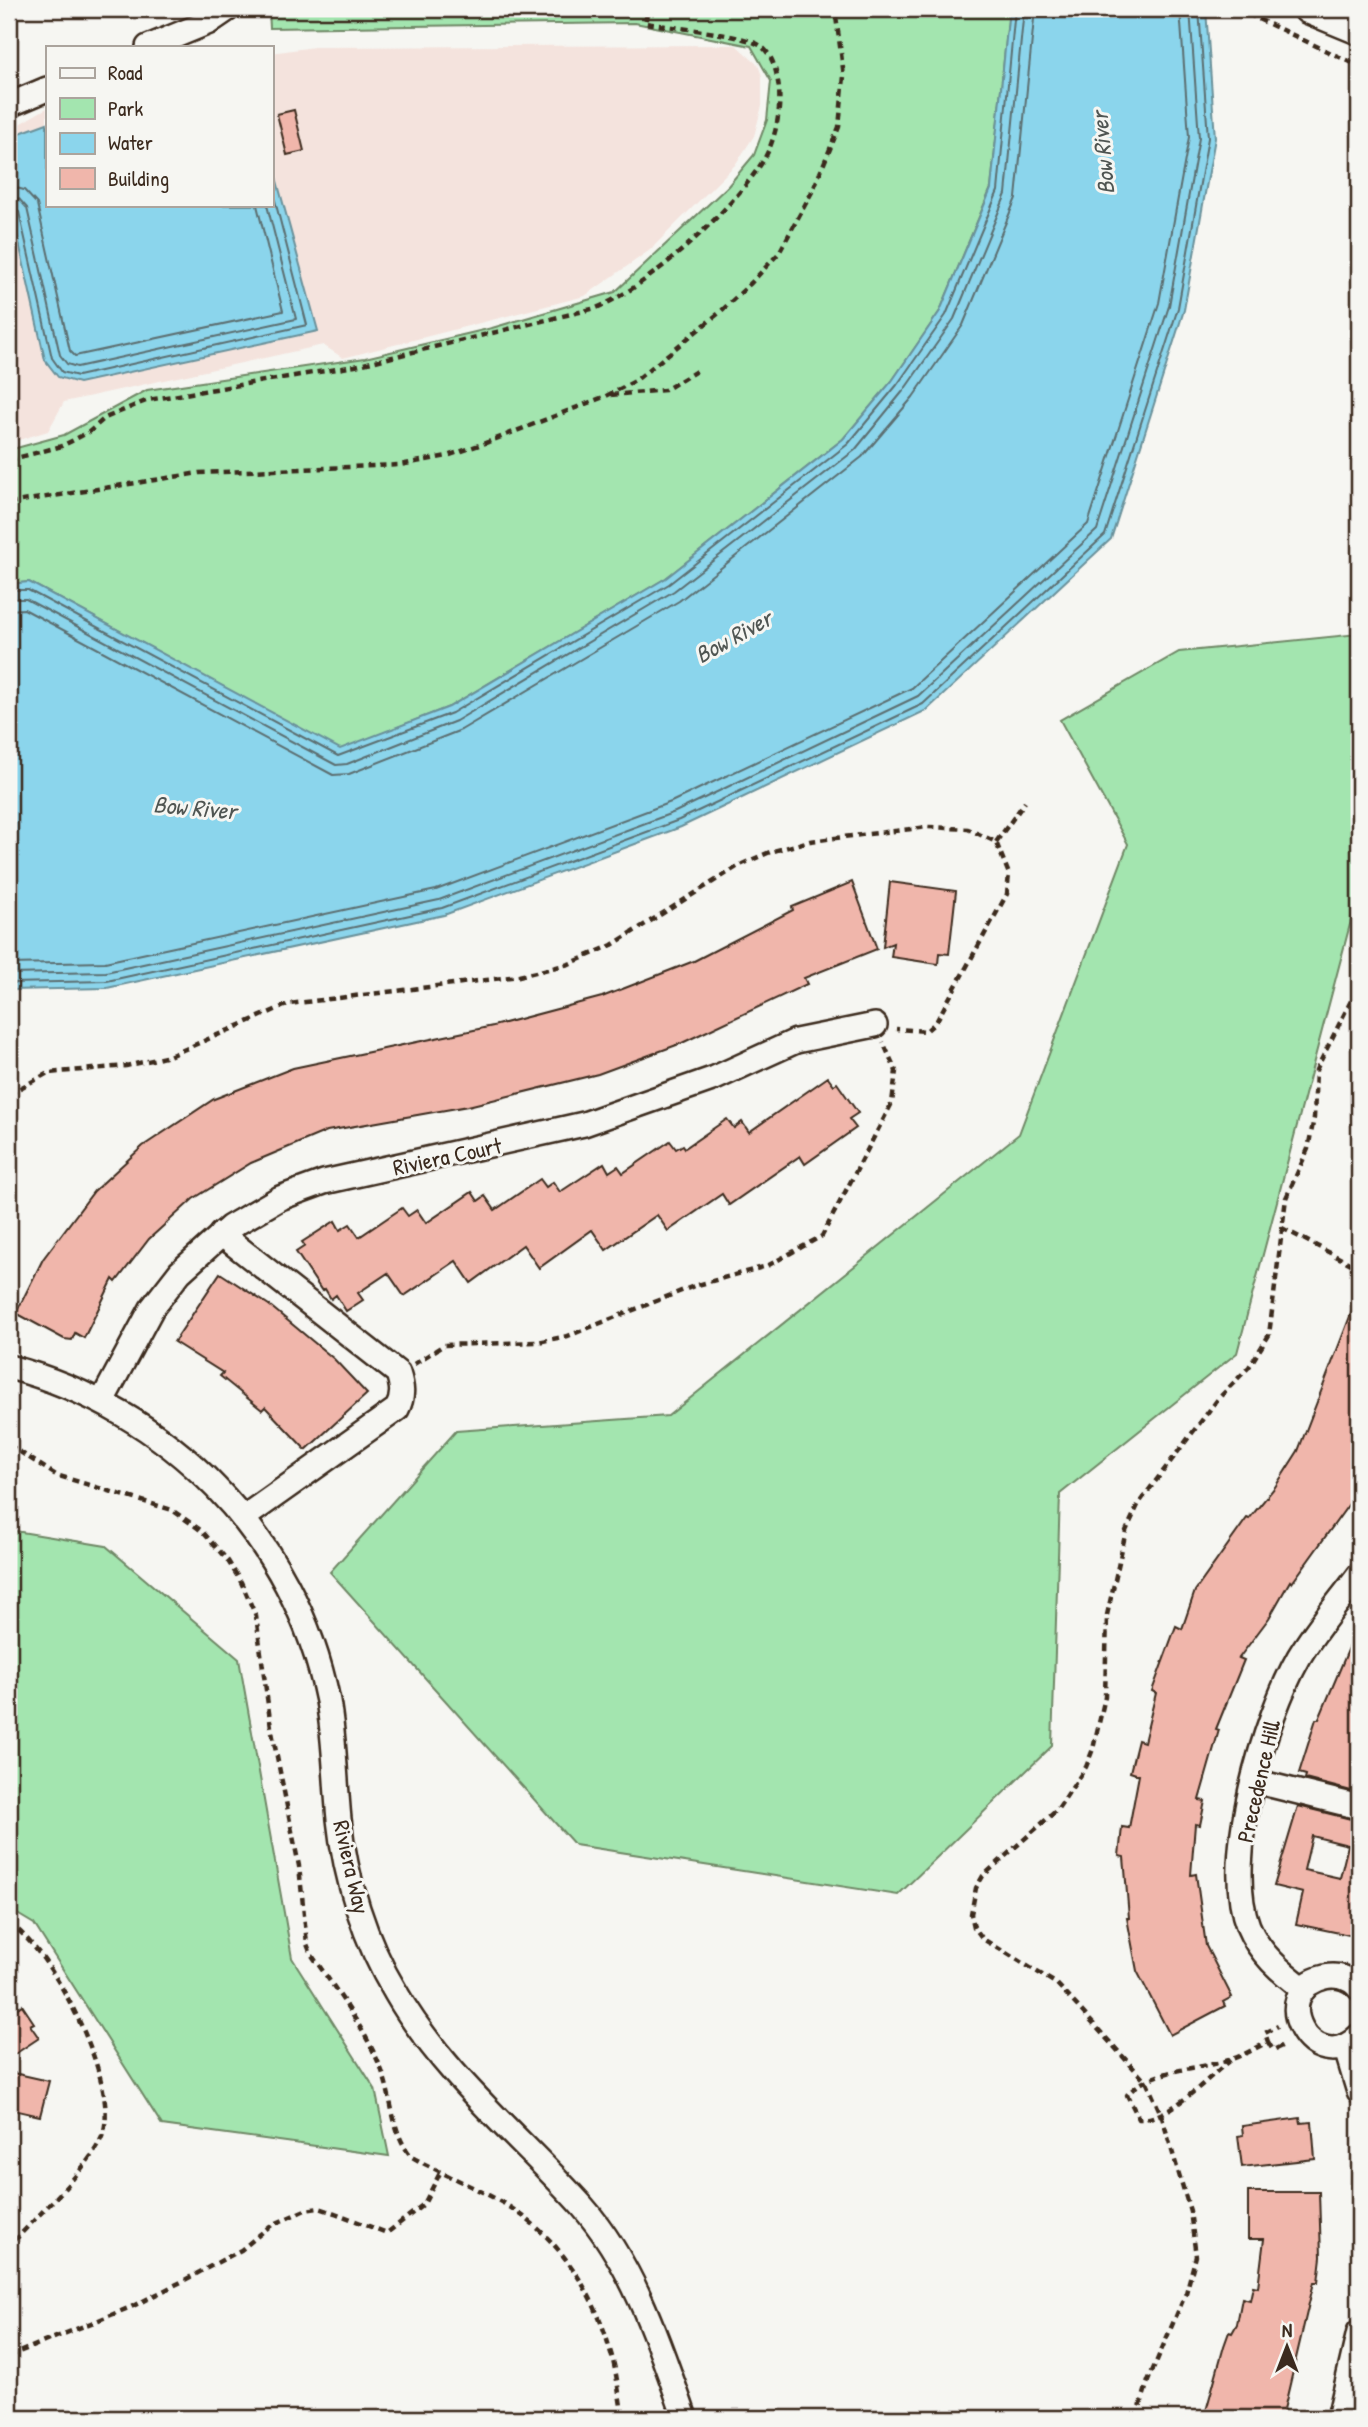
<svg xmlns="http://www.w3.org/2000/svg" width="1368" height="2427" font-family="'Patrick Hand',sans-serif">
  <rect width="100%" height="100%" fill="#f6f6f2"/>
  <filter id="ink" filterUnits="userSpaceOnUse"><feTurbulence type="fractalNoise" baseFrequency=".0143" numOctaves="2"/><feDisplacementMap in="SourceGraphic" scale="14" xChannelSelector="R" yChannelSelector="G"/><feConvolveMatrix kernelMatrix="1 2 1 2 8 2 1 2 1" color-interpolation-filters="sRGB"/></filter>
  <g filter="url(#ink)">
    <path fill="#f4e3dd" d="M 736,45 L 758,65 L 762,76 L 762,106 L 754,136 L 735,165 L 650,250 L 585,296 L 343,358 L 323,345 L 64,402 L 48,431 L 9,443 L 9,130 L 47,108 L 47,205 L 271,205 L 271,53 L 314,47 Z"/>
    <g fill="#a3e5af" stroke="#6f8866" stroke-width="2">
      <path d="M 269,9 L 1009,9 L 991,188 L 940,311 L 892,381 L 843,439 L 666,578 L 449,707 L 340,750 L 29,582 L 9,584 L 9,450 L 64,435 L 147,390 L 365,358 L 492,328 L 615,292 L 728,186 L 754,155 L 767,120 L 771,81 L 751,46 L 635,23 L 270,28 Z"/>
      <path d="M 1358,634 L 1358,894 L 1237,1353 L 1060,1494 L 1052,1746 L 898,1895 L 575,1845 L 330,1572 L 456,1431 L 668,1416 L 1019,1134 L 1128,844 L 1060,720 L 1179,652 Z"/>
      <path d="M 9,1530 L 106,1546 L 239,1659 L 292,1958 L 375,2089 L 389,2156 L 162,2125 L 34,1924 L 9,1909 Z"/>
    </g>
    <g fill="#8bd5ec" stroke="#6b919a" stroke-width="2">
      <path d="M 1009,9 L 1206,9 L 1215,138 L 1184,310 L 1111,539 L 927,710 L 681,827 L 444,915 L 107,988 L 9,990 L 9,584 L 29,582 L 340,749 L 449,707 L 666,578 L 843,439 L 892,381 L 940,311 L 991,189 Z"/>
      <path d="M 47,123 L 47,205 L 271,205 L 271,159 L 318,331 L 79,383 L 58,377 L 45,360 L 9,198 L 9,137 Z"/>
    </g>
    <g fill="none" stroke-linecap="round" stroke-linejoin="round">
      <g stroke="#5b6e70" stroke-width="2">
        <path d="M 9,186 L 24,190 L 37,204 L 70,351 L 75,356 L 283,311 L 257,205"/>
        <path d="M 9,196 L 19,199 L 27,208 L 60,355 L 67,364 L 77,367 L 296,319 L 267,205"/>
        <path d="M 9,205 L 19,212 L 52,358 L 62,372 L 78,376 L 307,325 L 271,185"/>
        <path d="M 9,590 L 28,590 L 338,756 L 452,713 L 669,584 L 848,444 L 897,385 L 946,315 L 998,191 L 1015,9"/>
        <path d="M 9,599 L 26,599 L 336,765 L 347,764 L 456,721 L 674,591 L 855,450 L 904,390 L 954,319 L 1006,194 L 1024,9"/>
        <path d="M 9,610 L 24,609 L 333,775 L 349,774 L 461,730 L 679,601 L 862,457 L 913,397 L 963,325 L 1016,198 L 1035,9"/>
        <path d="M 9,964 L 105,962 L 436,890 L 671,802 L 912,688 L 1088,524 L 1159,303 L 1189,137 L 1180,9"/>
        <path d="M 9,974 L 106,972 L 439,900 L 675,812 L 918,696 L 1097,530 L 1169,306 L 1199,138 L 1190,9"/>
        <path d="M 9,983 L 107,981 L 442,908 L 679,820 L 923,704 L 1105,535 L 1178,308 L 1208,138 L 1199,9"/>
      </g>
    </g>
    <g fill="#f0b6ab" stroke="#3b2a1e" stroke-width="2" fill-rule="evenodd">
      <path d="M 294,110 L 304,151 L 287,155 L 277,114 Z"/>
      <path d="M 852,882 L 877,949 L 804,978 L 807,984 L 682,1043 L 598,1074 L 468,1106 L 327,1131 L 251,1163 L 193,1199 L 149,1239 L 116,1282 L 113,1279 L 84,1338 L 75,1333 L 72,1340 L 64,1339 L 16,1313 L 43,1259 L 94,1191 L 143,1146 L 214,1099 L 293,1068 L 493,1026 L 602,997 L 694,961 L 793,910 L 792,907 Z"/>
      <path d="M 890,882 L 956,891 L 949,954 L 939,953 L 938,964 L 891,957 L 893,943 L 883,947 Z"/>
      <path d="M 828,1077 L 834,1085 L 837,1083 L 858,1113 L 849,1119 L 856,1128 L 805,1164 L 800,1156 L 729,1205 L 722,1194 L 668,1231 L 657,1215 L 606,1250 L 592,1230 L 539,1268 L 523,1245 L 471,1283 L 456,1261 L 404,1296 L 388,1273 L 358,1293 L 363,1300 L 346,1311 L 336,1295 L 331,1299 L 325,1289 L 322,1291 L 296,1252 L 305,1246 L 302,1242 L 335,1221 L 340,1230 L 350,1224 L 359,1237 L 402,1208 L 408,1216 L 417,1210 L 426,1223 L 472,1192 L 478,1201 L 485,1196 L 495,1210 L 540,1179 L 546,1187 L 553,1182 L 560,1192 L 604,1163 L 609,1172 L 618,1166 L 623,1173 L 670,1141 L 676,1149 L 683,1145 L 685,1148 L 727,1119 L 734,1128 L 742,1122 L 749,1132 Z"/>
      <path d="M 220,1273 L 269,1305 L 334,1359 L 367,1394 L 306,1450 L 265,1407 L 262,1410 L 220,1376 L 223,1373 L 174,1342 Z"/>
      <path d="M 1359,1293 L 1359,1490 L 1292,1583 L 1290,1581 L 1269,1618 L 1239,1658 L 1244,1660 L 1216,1729 L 1219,1730 L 1199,1800 L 1205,1801 L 1200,1825 L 1195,1824 L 1191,1875 L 1196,1874 L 1206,1946 L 1232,1997 L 1223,2002 L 1225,2006 L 1170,2035 L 1137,1971 L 1127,1918 L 1129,1918 L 1124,1857 L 1119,1856 L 1122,1827 L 1129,1828 L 1139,1775 L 1130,1772 L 1138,1740 L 1144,1742 L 1156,1693 L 1152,1691 L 1176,1626 L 1182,1629 L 1195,1591 L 1247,1518 L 1249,1519 L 1275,1487 L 1298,1451 Z"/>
      <path d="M 1359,1624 L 1359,1793 L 1305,1779 L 1306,1775 L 1299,1773 L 1316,1719 L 1319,1719 Z"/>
      <path d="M 1298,1806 L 1359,1821 L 1359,1937 L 1296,1924 L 1303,1893 L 1274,1886 ZM 1312,1836 L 1348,1845 L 1340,1878 L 1304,1870 Z"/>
      <path d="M 22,2005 L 34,2023 L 30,2025 L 39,2038 L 9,2058 L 9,2014 Z"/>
      <path d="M 9,2072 L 49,2081 L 40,2116 L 9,2109 Z"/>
      <path d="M 1300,2118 L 1301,2123 L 1312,2122 L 1315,2159 L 1242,2167 L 1238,2136 L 1243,2135 L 1242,2126 Z"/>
      <path d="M 1248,2192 L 1319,2192 L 1321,2257 L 1318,2282 L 1314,2282 L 1282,2418 L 1204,2418 L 1224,2346 L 1229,2332 L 1232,2333 L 1237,2324 L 1242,2298 L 1250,2300 L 1253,2286 L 1258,2287 L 1264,2239 L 1248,2239 Z"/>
    </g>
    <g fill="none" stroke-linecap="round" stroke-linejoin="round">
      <g stroke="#3b2a1e" stroke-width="28">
        <g id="minor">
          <path d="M 148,47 L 209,22 L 228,9"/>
          <path d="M 9,105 L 47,89"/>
          <path d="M 221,1234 L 398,1373 C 402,1386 404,1396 397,1409 L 243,1518"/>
          <path d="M 9,1367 C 169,1409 295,1536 328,1701 C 335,1740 335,1779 339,1819 C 345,1878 365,1942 396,1993 C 444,2076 519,2136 582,2206 C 634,2265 660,2346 685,2418"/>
          <path d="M 102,1401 L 152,1308 L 180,1272 L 230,1227 L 280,1198 L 324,1182 L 584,1124 L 715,1078 L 796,1041 L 875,1025"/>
          <path d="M 1254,1781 L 1359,1807"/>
          <path d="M 1359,1988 C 1351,1978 1337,1974 1325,1977 C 1264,1991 1313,2082 1359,2036"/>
          <path d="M 1304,1989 C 1281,1972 1259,1953 1248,1926 C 1222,1859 1265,1717 1299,1657 C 1316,1628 1339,1602 1359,1575"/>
          <path d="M 1345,2046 L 1359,2092"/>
          <path d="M 1339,2418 L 1359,2332"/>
        </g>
      </g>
      <g stroke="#3b2a1e" stroke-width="33">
        <path id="major" d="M 1308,9 L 1359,30"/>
      </g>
      <g stroke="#3b2a1e" stroke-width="4.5" stroke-dasharray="7 5" stroke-linecap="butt">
        <path d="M 632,9 L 645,12"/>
        <path d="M 1237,9 L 1359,66"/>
        <path d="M 611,395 L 665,390 L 698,370"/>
        <path d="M 9,460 L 62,446 L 89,432 L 105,418 L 148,400 L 355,366 L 596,308 C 649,287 732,210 763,161 C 775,141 781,113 779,89 C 777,74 774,56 761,46 C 745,34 668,27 645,23 L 648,9"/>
        <path d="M 9,503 L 199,473 L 400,465 L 447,456 L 488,442 L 606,396 L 635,381 L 719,313 L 751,283 L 779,253 L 813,190 L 839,127 L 844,76 L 835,9"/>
        <path d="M 996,842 L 1025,802"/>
        <path d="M 9,1094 L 48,1073 L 126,1066 L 169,1056 L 289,1004 L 519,976 L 569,964 L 612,945 L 740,865 L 770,852 L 810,841 L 928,827 L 968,829 L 996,842 L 1009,874 L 1007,894 L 936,1022 L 926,1031 L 896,1029"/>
        <path d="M 1282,1228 L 1359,1268"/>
        <path d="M 414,1364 L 444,1345 L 538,1342 L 568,1336 L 694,1286 L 767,1266 L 822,1236 L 892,1103 L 896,1071 L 883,1042"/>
        <path d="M 9,1445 L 56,1475 L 172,1510 L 202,1531 L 228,1561 L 241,1582 L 256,1616 L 271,1727 L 299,1866 L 307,1944 L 311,1954 C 336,1990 366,2030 382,2071 C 393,2100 391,2133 412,2157 C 442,2174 473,2186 503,2203 C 557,2234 594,2291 610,2350 C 617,2372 619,2396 623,2418"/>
        <path d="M 9,1923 C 52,1950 120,2083 103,2134 C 92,2165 42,2211 18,2237 L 9,2243"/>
        <path d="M 1268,2042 L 1273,2050 L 1286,2044"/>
        <path d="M 1230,2060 C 1208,2078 1168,2121 1139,2119 L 1127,2095 C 1151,2068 1197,2070 1229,2060 C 1242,2056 1256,2048 1268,2042 L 1265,2033 L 1278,2026"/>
        <path d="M 9,2227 L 18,2237"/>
        <path d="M 9,2356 L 131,2307 L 181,2282 L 241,2250 L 270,2226 L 305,2210 L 319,2208 L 335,2213 L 387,2233 L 424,2204 L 440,2173"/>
        <path d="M 1137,2418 L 1148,2381 L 1186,2293 L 1196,2256 L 1190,2211 L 1161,2114 L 1147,2083 L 1057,1984 L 983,1939 L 974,1927 L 971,1914 L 976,1888 L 983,1876 L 1057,1810 L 1086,1767 L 1093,1749 L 1105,1697 L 1107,1615 L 1126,1531 L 1139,1503 L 1218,1399 L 1249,1367 L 1269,1335 L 1286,1198 L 1308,1149 L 1314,1118 L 1316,1070 L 1359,985"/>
      </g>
      <use href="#minor" stroke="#f6f6f2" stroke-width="23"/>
      <use href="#major" stroke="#f6f6f2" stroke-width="28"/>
    </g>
  </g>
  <g text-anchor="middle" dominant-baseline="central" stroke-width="6" stroke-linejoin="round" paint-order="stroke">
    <g font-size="23" fill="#3b2a1e" stroke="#f6f6f2">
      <text transform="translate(447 1156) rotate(-12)">Riviera Court</text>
      <text transform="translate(1258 1781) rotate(-77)">Precedence Hill</text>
      <text transform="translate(352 1867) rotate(77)">Riviera Way</text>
    </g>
    <g font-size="24" font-style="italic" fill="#4f5552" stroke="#f6f6f2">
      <text transform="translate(1102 153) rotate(-95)">Bow River</text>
      <text transform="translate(733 636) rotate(-29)">Bow River</text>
      <text transform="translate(195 807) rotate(5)">Bow River</text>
    </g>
  </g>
  <rect width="1368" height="2427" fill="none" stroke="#f6f6f2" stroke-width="35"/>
  <rect x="18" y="18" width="1333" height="2392" fill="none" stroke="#3b2a1e" stroke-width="2.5" filter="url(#ink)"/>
  <rect x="46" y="46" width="228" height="161" fill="#f6f6f2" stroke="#aba49d" stroke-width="2"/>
  <rect x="60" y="68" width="35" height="10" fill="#f6f6f2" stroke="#aba49d" stroke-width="2"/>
  <text x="108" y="80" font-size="21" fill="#3b2a1e">Road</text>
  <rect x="60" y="98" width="35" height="21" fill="#a3e5af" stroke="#aba49d" stroke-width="2"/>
  <text x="108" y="116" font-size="21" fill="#3b2a1e">Park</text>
  <rect x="60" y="133" width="35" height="21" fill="#8bd5ec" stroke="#aba49d" stroke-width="2"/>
  <text x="108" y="150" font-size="21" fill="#3b2a1e">Water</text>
  <rect x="60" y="168" width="35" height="21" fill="#f0b6ab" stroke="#aba49d" stroke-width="2"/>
  <text x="108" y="186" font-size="21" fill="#3b2a1e">Building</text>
  <g transform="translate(1287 2347)" stroke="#f6f6f2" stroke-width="5" paint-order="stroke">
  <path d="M0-5L12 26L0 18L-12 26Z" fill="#3b2a1e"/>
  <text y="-10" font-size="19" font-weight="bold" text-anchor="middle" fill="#3b2a1e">N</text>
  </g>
</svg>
